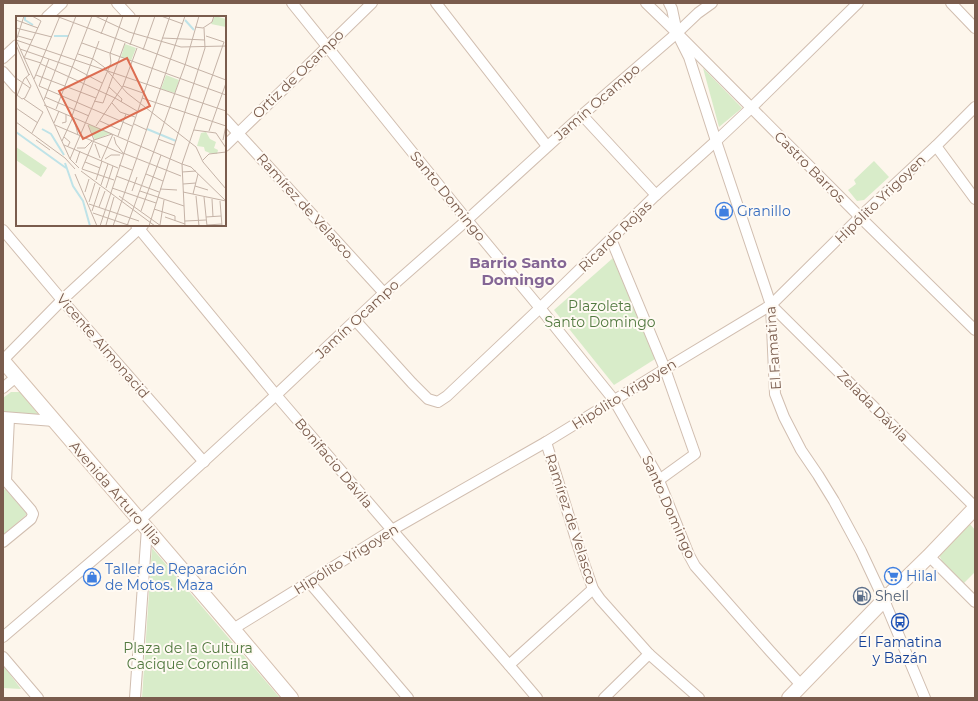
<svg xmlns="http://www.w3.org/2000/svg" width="978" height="701" font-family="Montserrat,sans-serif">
  <rect width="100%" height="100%" fill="#fdf6ec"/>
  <g fill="#d8ecc9">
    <path d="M 703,68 L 742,108 L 719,127 Z"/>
    <path d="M 874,161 L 889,177 L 864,200 L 857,201 L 848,190 L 856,184 L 854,180 Z"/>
    <path d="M 613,258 L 655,359 L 614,385 L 554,310 Z"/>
    <path d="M 11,392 L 20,392 L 39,415 L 3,413 L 3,398 Z"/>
    <path d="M 5,489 L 27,514 L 3,535 L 3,491 Z"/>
    <path d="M 969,523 L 975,530 L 975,572 L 964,583 L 942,561 L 939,555 Z"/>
    <path d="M 152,548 L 280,698 L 142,698 Z"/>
    <path d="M 3,665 L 21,689 L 3,688 Z"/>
  </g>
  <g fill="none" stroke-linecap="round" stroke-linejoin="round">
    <g stroke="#d1beb0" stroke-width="12">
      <g id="street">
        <path d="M 117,3 L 130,17"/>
        <path d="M 292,3 L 467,220 L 540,308 L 614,400 L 656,473 L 689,555 L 695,566 L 770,651 L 801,685"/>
        <path d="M 436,3 L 547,146"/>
        <path d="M 646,3 L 677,33 L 860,217 L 975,330"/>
        <path d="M 669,3 L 672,9 L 677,33 L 689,57 L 716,141 L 771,305 L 775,394 L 784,417 L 801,450 L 818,475 L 834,501 L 861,551 L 884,600 L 925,698"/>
        <path d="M 951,3 L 975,28"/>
        <path d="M 47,17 L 62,3"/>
        <path d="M 3,58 L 17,45"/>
        <path d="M 3,72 L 17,88"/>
        <path d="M 582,115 L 656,195"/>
        <path d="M 225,119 L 384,293"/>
        <path d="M 225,146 L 372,3"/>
        <path d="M 936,146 L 975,199"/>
        <path d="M 136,225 L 276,395 L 392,530 L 509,665 L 537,698"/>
        <path d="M 3,230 L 62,300 L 204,462"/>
        <path d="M 611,239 L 665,369 L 695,454 L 659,480"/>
        <path d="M 771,305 L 975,507"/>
        <path d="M 355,320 L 412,383 L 428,399 L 438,402 L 447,396 L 540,308 L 656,195 L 716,141 L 751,108 L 858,3"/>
        <path d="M 3,360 L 62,300 L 143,225"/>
        <path d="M 3,388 L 16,377"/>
        <path d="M 3,417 L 54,421"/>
        <path d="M 546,442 L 580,552 L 593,589 L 600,599 L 649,654 L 699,698"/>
        <path d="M 3,542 L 31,519 L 33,514 L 31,510 L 6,481 L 9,418"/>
        <path d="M 929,556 L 975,602"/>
        <path d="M 309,582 L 408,698"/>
        <path d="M 233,629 L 309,582 L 392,530 L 546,442 L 665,369 L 771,305 L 860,217 L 936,146 L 975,107"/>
        <path d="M 3,637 L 140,520 L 276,395 L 384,293 L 467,220 L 582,115 L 677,33 L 698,13 L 712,3"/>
        <path d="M 3,657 L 38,698"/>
        <path d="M 509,665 L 593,589"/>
        <path d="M 135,698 L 147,528"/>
        <path d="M 604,698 L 649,654"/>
      </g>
    </g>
    <g stroke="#d6c0b0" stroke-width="16">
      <g id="secondary">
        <path d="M 3,361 L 233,629 L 291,698"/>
        <path d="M 789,698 L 884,600 L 929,556 L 975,508"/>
      </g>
    </g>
    <use href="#street" stroke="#fff" stroke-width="10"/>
    <use href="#secondary" stroke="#fff" stroke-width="14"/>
  </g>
  <defs>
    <g id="shop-ring" transform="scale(0.9)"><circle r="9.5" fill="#fffaf3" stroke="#3f7fe0" stroke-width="1.5"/><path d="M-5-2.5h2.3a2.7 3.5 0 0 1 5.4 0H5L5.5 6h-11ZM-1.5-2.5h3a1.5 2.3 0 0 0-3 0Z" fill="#3f7fe0"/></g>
    <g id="supermarket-ring" transform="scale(0.9)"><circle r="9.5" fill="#fffaf3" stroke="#3f7fe0" stroke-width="1.5"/><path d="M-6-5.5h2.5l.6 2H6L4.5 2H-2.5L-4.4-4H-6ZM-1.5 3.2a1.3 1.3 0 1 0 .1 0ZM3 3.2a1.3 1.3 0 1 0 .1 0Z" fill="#3f7fe0"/></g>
    <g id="fuel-ring" transform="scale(0.9)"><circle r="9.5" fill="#fffaf3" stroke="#5c6f8a" stroke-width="1.5"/><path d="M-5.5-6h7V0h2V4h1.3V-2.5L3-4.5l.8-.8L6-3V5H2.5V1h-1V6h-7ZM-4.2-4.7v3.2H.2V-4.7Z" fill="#5c6f8a"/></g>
    <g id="bus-ring" transform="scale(0.9)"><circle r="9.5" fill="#fffaf3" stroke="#1a4fb4" stroke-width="1.5"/><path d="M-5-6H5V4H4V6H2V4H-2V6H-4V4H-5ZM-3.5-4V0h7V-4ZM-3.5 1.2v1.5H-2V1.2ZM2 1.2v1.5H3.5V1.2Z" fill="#1a4fb4"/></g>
  </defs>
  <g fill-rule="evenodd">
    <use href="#shop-ring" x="724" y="211"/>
    <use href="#supermarket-ring" x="893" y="576"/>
    <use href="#shop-ring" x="92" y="577"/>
    <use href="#fuel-ring" x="862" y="596"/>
    <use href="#bus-ring" x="900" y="622"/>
  </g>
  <g text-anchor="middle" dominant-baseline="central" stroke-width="4" stroke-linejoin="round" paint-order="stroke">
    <g font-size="14" fill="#7a5c4d" stroke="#fffaf3">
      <text transform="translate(298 74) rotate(-44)">Ortiz de Ocampo</text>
      <text transform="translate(597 102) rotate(-41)">Jamín Ocampo</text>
      <text transform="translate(810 167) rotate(45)">Castro Barros</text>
      <text transform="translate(448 196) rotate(51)">Santo Domingo</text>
      <text transform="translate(880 199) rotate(-44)">Hipólito Yrigoyen</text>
      <text transform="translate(305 206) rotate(48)">Ramírez de Velasco</text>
      <text transform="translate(615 236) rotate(-44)">Ricardo Rojas</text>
      <text transform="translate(357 319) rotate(-43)">Jamín Ocampo</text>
      <text transform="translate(103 346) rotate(49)">Vicente Almonacid</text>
      <text transform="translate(773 348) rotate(-94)">El Famatina</text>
      <text transform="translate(624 394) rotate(-32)">Hipólito Yrigoyen</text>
      <text transform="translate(873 406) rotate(45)">Zelada Dávila</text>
      <text transform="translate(334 463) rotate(50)">Bonifacio Dávila</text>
      <text transform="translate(116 493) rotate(49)">Avenida Arturo Illia</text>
      <text transform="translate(669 507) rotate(66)">Santo Domingo</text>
      <text transform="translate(571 519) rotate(72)">Ramírez de Velasco</text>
      <text transform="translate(346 559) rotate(-32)">Hipólito Yrigoyen</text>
    </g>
    <g font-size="14" fill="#366cbe" stroke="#fffaf3" text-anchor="start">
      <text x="737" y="211">Granillo</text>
      <text x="105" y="569">Taller de Reparación<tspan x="105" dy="16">de Motos. Maza</tspan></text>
      <text x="906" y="576">Hilal</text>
    </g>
    <g font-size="14" fill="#537a41" stroke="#fffaf3">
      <text x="600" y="306">Plazoleta<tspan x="600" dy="16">Santo Domingo</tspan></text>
      <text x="188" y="648">Plaza de la Cultura<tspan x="188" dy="16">Cacique Coronilla</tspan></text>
    </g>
    <g font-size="14" fill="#4e5e75" stroke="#fffaf3" text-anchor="start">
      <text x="875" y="596">Shell</text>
    </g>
    <g font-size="14" fill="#164399" stroke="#fffaf3">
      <text x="900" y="642">El Famatina<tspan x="900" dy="16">y Bazán</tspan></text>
    </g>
    <g font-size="15" font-weight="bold" fill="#846695" stroke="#fffaf3">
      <text x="518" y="262">Barrio Santo<tspan x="518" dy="17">Domingo</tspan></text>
    </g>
  </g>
  <g transform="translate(16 16)">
    <rect width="210" height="210" fill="#fdf6ec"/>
    <path d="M 199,0 L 210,3 L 210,11 L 195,8 ZM 109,28 L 120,32 L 115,45 L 105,41 ZM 150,59 L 163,64 L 159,77 L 145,73 ZM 72,108 L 95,117 L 79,124 ZM 190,116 L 194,123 L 200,126 L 198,132 L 202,134 L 201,138 L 194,137 L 189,135 L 188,131 L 181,130 L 185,117 ZM 0,131 L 31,152 L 25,161 L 0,144 Z" fill="#d8ecc9"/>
    <path fill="none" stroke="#bfe3e8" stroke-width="2" d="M 9,0 L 9,4 L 17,9M 169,4 L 178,14M 38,20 L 52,20M 26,113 L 35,118 L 48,139M 131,113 L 160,125M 0,116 L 50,152M 49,147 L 57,170 L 67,185 L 74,210"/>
    <path fill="none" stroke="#c5b3a7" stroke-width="1" d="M 40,0 L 210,64M 79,0 L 113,16 L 165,31 L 210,30M 145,0 L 167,8M 0,4 L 22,12M 179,11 L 187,12 L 196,6 L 198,0M 0,12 L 36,21M 85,18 L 92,0M 2,20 L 16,24M 190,20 L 208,26 L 166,148 L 175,151 L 210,185M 1,22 L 8,0M 146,22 L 189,24M 0,24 L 210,95M 0,24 L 54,143 L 63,152M 66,27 L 210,79M 0,29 L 13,59M 114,29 L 124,0M 4,33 L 56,51 L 86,67M 127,34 L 139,0M 62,38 L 77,43 L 88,51 L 111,77 L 180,131 L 187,146 L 210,173M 8,42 L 25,5 L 16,0M 9,42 L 25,47M 33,43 L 23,70 L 116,110M 25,48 L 99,82 L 121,95M 20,59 L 80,82M 0,62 L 14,72M 18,63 L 44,0M 107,70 L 127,77M 93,71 L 106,83 L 105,86M 1,79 L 6,83 L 9,82 L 15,70 L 10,61M 29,81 L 73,100M 0,82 L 8,63 L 14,58M 126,82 L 210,110M 8,83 L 27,96 L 16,117M 28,84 L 60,0M 78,85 L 87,87 L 109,27M 96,87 L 104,96 L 119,101M 28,89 L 166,148M 0,92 L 22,107M 40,93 L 76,0M 56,100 L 83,25M 58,103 L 62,119M 84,105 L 104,114M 0,106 L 49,142 L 59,153M 38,107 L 43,95M 46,107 L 50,106 L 50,98M 118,108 L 131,114M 39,109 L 107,138M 72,109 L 78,124 L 66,153 L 98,164M 80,110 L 107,70 L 121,32M 178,114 L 200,117 L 210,132M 193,115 L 210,67M 102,120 L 110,98M 48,121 L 54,126 L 52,130M 98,121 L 100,128 L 107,137M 142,123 L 158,129M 20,124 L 34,134M 78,124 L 96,118M 112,124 L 154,0M 207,124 L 210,109M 46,125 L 57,101M 79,128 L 84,142M 48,129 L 102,152M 125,130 L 169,0M 61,132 L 69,132 L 76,125M 107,137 L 165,160M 54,143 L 95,47 L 94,38 L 107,0M 89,143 L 95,139 L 104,139M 187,144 L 193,138 L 210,136M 85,145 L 97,118M 69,146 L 84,152M 60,147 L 64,135M 166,148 L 169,210M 103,149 L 116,154M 65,155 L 139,210M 166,156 L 180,155M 59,158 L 81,210M 130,158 L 147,165M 100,160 L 143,176M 80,164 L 86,145M 167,168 L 180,167M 85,169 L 92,148M 179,170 L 192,174M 90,172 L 97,150M 96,172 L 140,187M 144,173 L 161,174M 116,175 L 121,161M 124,175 L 168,190M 69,176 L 73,163M 167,176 L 210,185M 177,178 L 182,158M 103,180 L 145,210M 180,180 L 183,210M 188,181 L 191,210M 196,183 L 197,201M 204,185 L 206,210M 73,186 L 79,167M 73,188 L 123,205M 83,191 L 89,175M 138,193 L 159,200 L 159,205M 76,195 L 84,171M 125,195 L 145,139M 77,197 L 115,210M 149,201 L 169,208M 190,201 L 205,200M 169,205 L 190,204M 90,209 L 98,181M 144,209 L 148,184M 191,209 L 206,208M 84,210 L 112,125M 97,210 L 125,130M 111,210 L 169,49 L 183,0M 133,210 L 189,32 L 188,12"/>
    <path fill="#dc6d51" fill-opacity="0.15" stroke="#dc6d51" stroke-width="2" d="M 111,42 L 134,90 L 67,123 L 43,75 Z"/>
    <rect width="210" height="210" fill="none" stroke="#7a5c4d" stroke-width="2"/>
  </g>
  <rect width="978" height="701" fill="none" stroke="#7a5c4d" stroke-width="8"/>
</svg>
